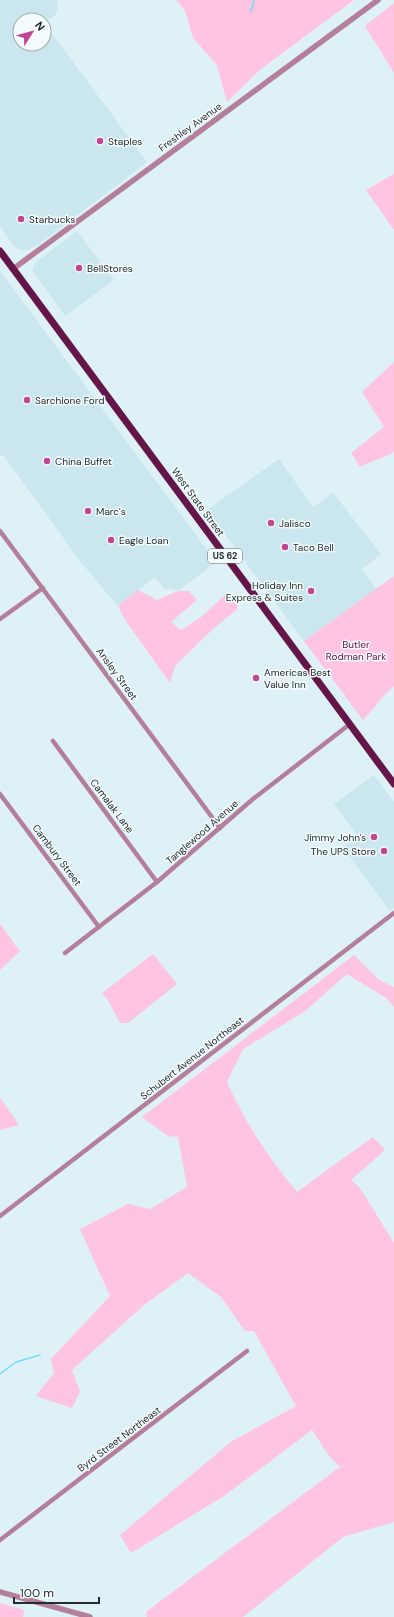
<svg xmlns="http://www.w3.org/2000/svg" width="394" height="1617" font-family="'DM Sans',sans-serif">
  <rect width="100%" height="100%" fill="#def1f6"/>
  <g fill="#cae6ee" fill-rule="evenodd">
    <path d="M 0,0 L 57,0 L 58,8 L 55,15 L 48,20 L 47,27 L 147,162 L 46,239 L 28,250 L 20,250 L 14,246 L 0,226 ZM 20,20 L 44,20 L 44,44 L 20,44 Z"/>
    <path d="M 77,231 L 114,280 L 65,316 L 32,270 L 35,263 Z"/>
    <path d="M 0,271 L 216,562 L 178,591 L 164,588 L 155,577 L 118,606 L 80,561 L 4,456 L 0,455 Z"/>
    <path d="M 279,459 L 313,507 L 333,493 L 381,554 L 362,569 L 376,589 L 304,641 L 207,510 Z"/>
    <path d="M 374,775 L 394,802 L 394,907 L 390,911 L 343,847 L 358,836 L 334,804 Z"/>
  </g>
  <g fill="#fec4e1">
    <path d="M 176,0 L 354,0 L 261,69 L 227,102 L 217,65 L 193,38 L 185,10 Z"/>
    <path d="M 394,3 L 394,73 L 365,26 Z"/>
    <path d="M 394,174 L 394,230 L 366,190 Z"/>
    <path d="M 394,362 L 394,452 L 360,467 L 351,453 L 384,427 L 362,392 Z"/>
    <path d="M 394,576 L 394,686 C 382,696 374,709 363,720 L 304,641 Z"/>
    <path d="M 138,590 L 157,600 L 178,591 L 189,591 L 197,600 L 171,622 L 181,630 L 200,618 L 226,594 L 238,606 L 236,610 L 215,627 L 175,666 L 170,683 L 127,623 L 118,606 Z"/>
    <path d="M 0,924 L 20,951 L 0,970 Z"/>
    <path d="M 153,954 L 177,984 L 128,1023 L 120,1023 L 108,1000 L 102,993 Z"/>
    <path d="M 354,955 L 379,980 L 394,987 L 394,1007 L 386,998 L 347,974 L 304,1012 L 243,1049 L 227,1082 C 245,1123 269,1158 297,1192 L 373,1137 L 385,1150 L 351,1180 L 360,1188 L 394,1243 L 394,1522 L 343,1537 L 243,1617 L 147,1617 L 146,1612 L 340,1467 L 330,1457 L 312,1430 L 224,1496 L 131,1553 L 120,1535 L 232,1441 L 296,1406 L 254,1331 L 245,1331 L 221,1297 L 188,1273 L 144,1305 L 72,1370 L 80,1392 L 72,1408 L 36,1396 L 54,1373 L 51,1359 L 110,1296 L 80,1229 L 128,1204 L 150,1209 L 187,1187 L 178,1137 L 168,1136 L 142,1117 Z"/>
    <path d="M 0,1098 L 19,1125 L 0,1130 Z"/>
    <path d="M 0,1603 L 24,1610 L 23,1617 L 0,1617 Z"/>
  </g>
  <g fill="none" stroke-linecap="round" stroke-linejoin="round">
    <g stroke="#6fdefa" stroke-width="1.5">
      <path d="M 251,12 L 254,0"/>
      <path d="M 0,1374 L 16,1362 L 40,1355"/>
    </g>
    <g stroke="#b47f9b" stroke-width="4.5">
      <path d="M 0,531 L 220,828"/>
      <path d="M 0,619 L 43,588"/>
      <path d="M 53,741 L 157,882"/>
      <path d="M 0,794 L 99,927"/>
      <path d="M 65,953 L 157,882 L 253,799 L 350,724"/>
      <path d="M 0,1216 L 394,913"/>
      <path d="M 0,1540 L 247,1351"/>
    </g>
    <g stroke="#b47f9b" stroke-width="5.5">
      <path d="M 13,269 L 378,0"/>
      <path d="M 0,1592 L 90,1617"/>
    </g>
    <path stroke="#651648" stroke-width="7" d="M 0,251 L 394,784"/>
  </g>
  <g fill="#c44592" stroke="#f4fcfe" stroke-width="1.5">
    <circle cx="100" cy="141" r="4"/>
    <circle cx="21" cy="219" r="4"/>
    <circle cx="79" cy="268" r="4"/>
    <circle cx="27" cy="400" r="4"/>
    <circle cx="47" cy="461" r="4"/>
    <circle cx="88" cy="511" r="4"/>
    <circle cx="271" cy="523" r="4"/>
    <circle cx="111" cy="540" r="4"/>
    <circle cx="285" cy="547" r="4"/>
    <circle cx="311" cy="591" r="4"/>
    <circle cx="256" cy="678" r="4"/>
    <circle cx="374" cy="837" r="4"/>
    <circle cx="384" cy="851" r="4"/>
  </g>
  <g text-anchor="middle" dominant-baseline="central" stroke-width="3" stroke-linejoin="round" paint-order="stroke">
    <rect fill="#f4fcfe" stroke="#626a6c" stroke-width="1" x="208" y="549" width="34" height="14" rx="3"/>
    <g font-size="9" font-weight="bold" fill="#242b2d">
      <text x="225" y="556">US 62</text>
    </g>
    <g font-size="10" fill="#242b2d" stroke="#f4fcfe">
      <text transform="translate(190 127) rotate(-36)">Freshley Avenue</text>
      <text transform="translate(198 502) rotate(54)">West State Street</text>
      <text transform="translate(117 674) rotate(54)">Ansley Street</text>
      <text transform="translate(112 806) rotate(53)">Camalak Lane</text>
      <text transform="translate(202 832) rotate(-41)">Tanglewood Avenue</text>
      <text transform="translate(57 855) rotate(53)">Cambury Street</text>
      <text transform="translate(192 1058) rotate(-38)">Schubert Avenue Northeast</text>
      <text transform="translate(119 1439) rotate(-37)">Byrd Street Northeast</text>
    </g>
    <g font-size="10" fill="#242b2d" stroke="#f4fcfe" text-anchor="start">
      <text x="108" y="141">Staples</text>
      <text x="29" y="219">Starbucks</text>
      <text x="87" y="268">BellStores</text>
      <text x="35" y="400">Sarchione Ford</text>
      <text x="55" y="461">China Buffet</text>
      <text x="96" y="511">Marc's</text>
      <text x="279" y="523">Jalisco</text>
      <text x="119" y="540">Eagle Loan</text>
      <text x="293" y="547">Taco Bell</text>
      <text x="303" y="585" text-anchor="end">Holiday Inn<tspan x="303" dy="12">Express &amp; Suites</tspan></text>
      <text x="264" y="672">Americas Best<tspan x="264" dy="12">Value Inn</tspan></text>
      <text x="366" y="837" text-anchor="end">Jimmy John's</text>
      <text x="376" y="851" text-anchor="end">The UPS Store</text>
    </g>
    <g font-size="10" fill="#6a0c4a" stroke="#f4fcfe">
      <text x="356" y="644">Butler<tspan x="356" dy="12">Rodman Park</tspan></text>
    </g>
  </g>
  <g transform="translate(32 32) rotate(53)"><circle r="19" fill="#f4fcfe" stroke="#a1a8aa"/>
  <path d="M0-3L7 15L0 10L-7 15Z" fill="#c44592"/>
  <text y="-6" font-size="11" font-weight="bold" text-anchor="middle" fill="#242b2d">N</text>
  </g>
  <path d="M14 1597v6h85v-6" fill="none" stroke="#242b2d" stroke-width="2"/>
  <text x="20" y="1597" font-size="12" fill="#242b2d" stroke="#f4fcfe" stroke-width="3" paint-order="stroke">100 m</text>
</svg>
